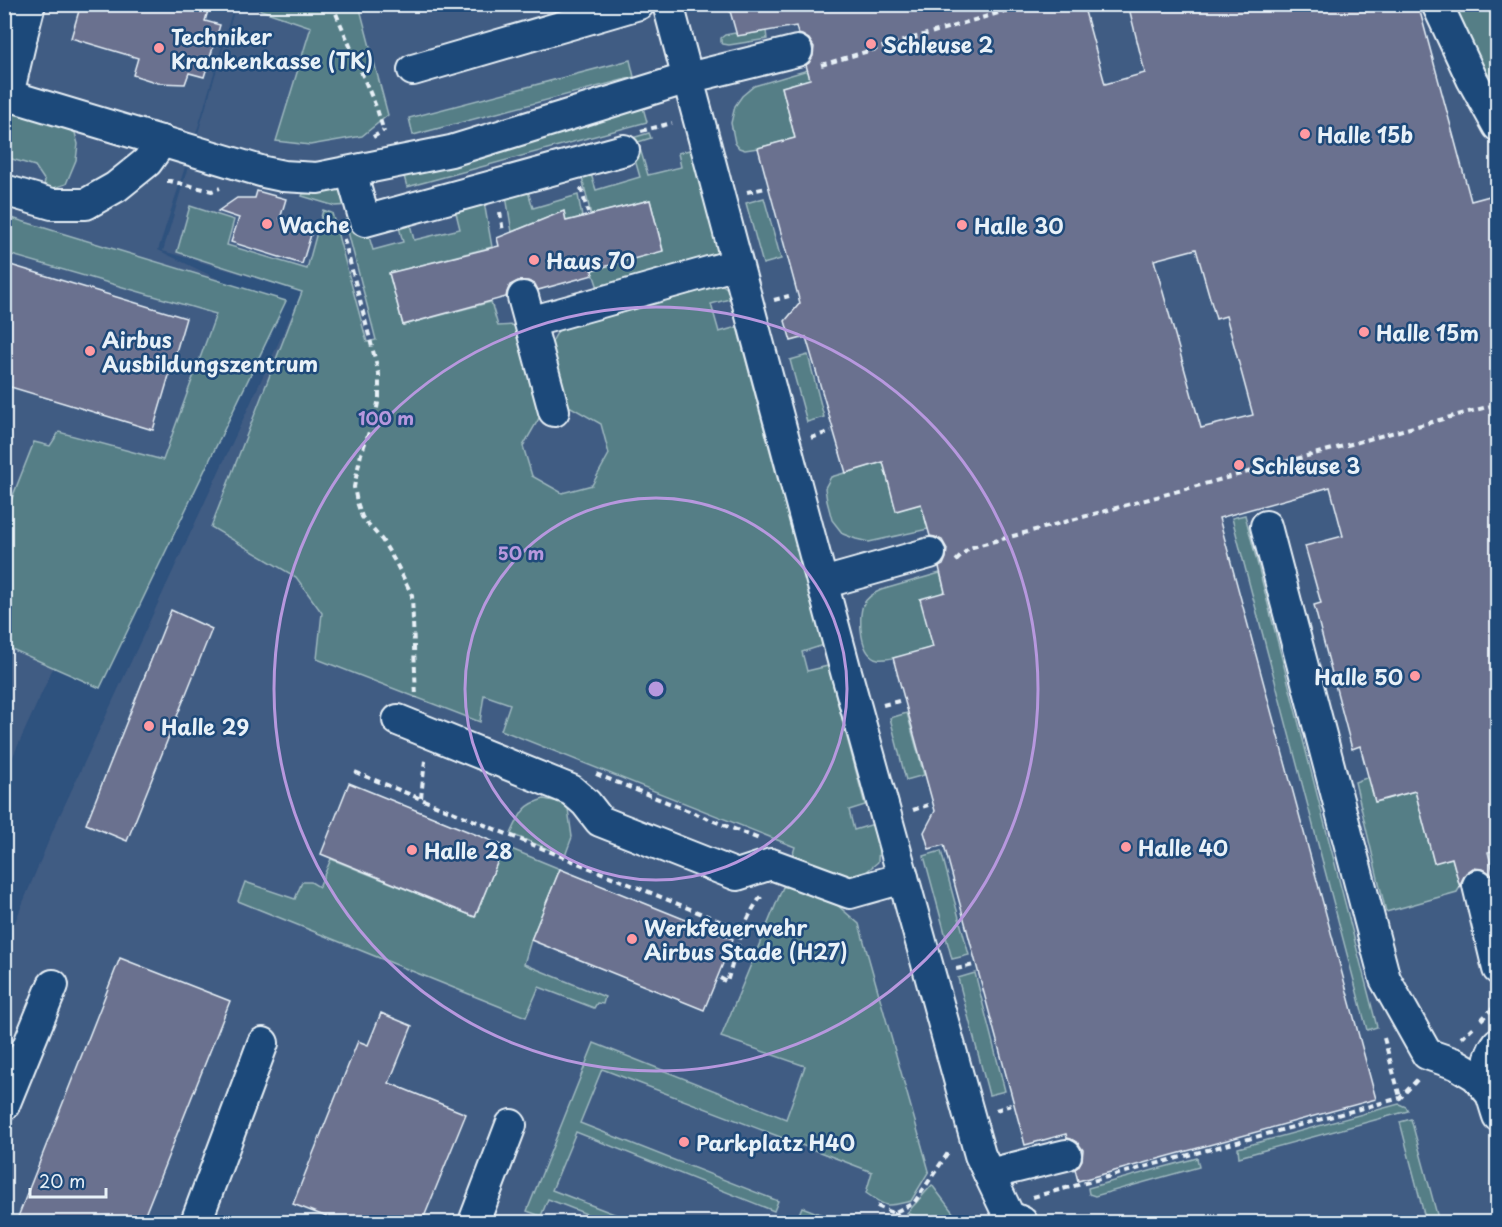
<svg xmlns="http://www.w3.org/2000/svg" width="1502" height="1227" font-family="'Playpen Sans',sans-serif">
  <rect width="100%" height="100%" fill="#2e527e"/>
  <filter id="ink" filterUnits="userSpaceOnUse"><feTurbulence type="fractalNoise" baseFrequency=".0167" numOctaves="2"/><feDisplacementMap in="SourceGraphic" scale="12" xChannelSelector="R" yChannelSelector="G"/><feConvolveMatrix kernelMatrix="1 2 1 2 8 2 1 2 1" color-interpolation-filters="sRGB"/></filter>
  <g filter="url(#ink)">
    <g fill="#405b83">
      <path d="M 5,5 L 234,5 L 199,124 L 158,250 L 226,283 L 163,460 L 53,668 L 5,774 Z"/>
      <path d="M 236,5 L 1497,5 L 1497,1222 L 5,1222 L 5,946 L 54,828 L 302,292 L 163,251 Z"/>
    </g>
    <g fill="#547e86" stroke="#9eb8bf" stroke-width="1.5">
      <path d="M 246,5 L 359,5 L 388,115 L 362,136 L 310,145 L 276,141 L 311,27 Z"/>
      <path d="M 1450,5 L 1497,5 L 1497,98 Z"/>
      <path d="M 766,31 L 767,39 L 729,45 L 723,44 L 721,42 L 721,38 L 725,35 L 735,33 L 737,36 Z"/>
      <path d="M 630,60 L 634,77 L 413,135 L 409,118 Z"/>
      <path d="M 808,70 L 810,79 L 782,87 L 795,138 L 758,148 L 745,150 L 739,148 L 735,143 L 731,123 L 735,106 L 742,96 L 754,86 Z"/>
      <path d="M 642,104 L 647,122 L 407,187 L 402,169 Z"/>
      <path d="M 4,109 L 66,127 L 75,133 L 78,144 L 76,160 L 66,184 L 42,192 L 45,181 L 35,166 L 5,157 Z"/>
      <path d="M 649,133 L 651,138 L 638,142 L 648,175 L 681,167 L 678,153 L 693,149 L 718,245 L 715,258 L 600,294 L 592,270 L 663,250 L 650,200 L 591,215 L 581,173 L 590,171 L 596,190 L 640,177 L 629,139 Z"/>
      <path d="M 527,188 L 533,208 L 578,195 L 582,217 L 566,221 L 564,211 L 512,232 L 506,196 Z"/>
      <path d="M 347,189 L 351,205 L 335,206 L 302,196 L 303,194 Z"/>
      <path d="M 764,198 L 781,259 L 763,264 L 746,203 Z"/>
      <path d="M 484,202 L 492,247 L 389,273 L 403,325 L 491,302 L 498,326 L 515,325 L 541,415 L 523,446 L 532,476 L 562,493 L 592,485 L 609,454 L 601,424 L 571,407 L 567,408 L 550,345 L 565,319 L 720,283 L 729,290 L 733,298 L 711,304 L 719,332 L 737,327 L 778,481 L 783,480 L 827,644 L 802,652 L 807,671 L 828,666 L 865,805 L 849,810 L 854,830 L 874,824 L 879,842 L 878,862 L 860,877 L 838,874 L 792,857 L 795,847 L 501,730 L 510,704 L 484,695 L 480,722 L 317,659 L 322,613 L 296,577 L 211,527 L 302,292 L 177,252 L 190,206 L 234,220 L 227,245 L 307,269 L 323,210 L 332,213 L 367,342 L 376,340 L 345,220 L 356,216 L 367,230 L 373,250 L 403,242 L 398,223 L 409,220 L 414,240 L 460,229 L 455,209 Z"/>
      <path d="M 5,216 L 286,301 L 100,688 L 5,646 L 5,516 L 34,442 L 50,446 L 59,432 L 163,460 L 216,314 L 5,253 Z"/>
      <path d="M 808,355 L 824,417 L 807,422 L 790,360 Z"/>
      <path d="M 883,462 L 897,510 L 921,504 L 928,529 L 869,542 L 856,539 L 843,534 L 832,520 L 827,501 L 825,488 L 831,477 Z"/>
      <path d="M 1245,515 L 1377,1027 L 1367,1030 L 1232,518 Z"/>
      <path d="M 940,573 L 945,592 L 933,647 C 920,651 891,661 878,659 C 860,656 858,619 863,605 C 867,597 874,593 881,590 Z"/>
      <path d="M 907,713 L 924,775 L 906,780 L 890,718 Z"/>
      <path d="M 1369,777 L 1376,802 L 1415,791 L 1434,862 L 1452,858 L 1460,887 L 1457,892 L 1386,912 L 1355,782 Z"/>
      <path d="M 544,799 L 559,802 L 568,809 L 572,837 L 565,856 L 511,834 C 520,815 522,805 544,799 Z"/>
      <path d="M 504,846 L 560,869 L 531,940 L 524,964 L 605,997 L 603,1004 L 597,1003 L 594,1008 L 539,987 L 526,1017 L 238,901 L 245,882 L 295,899 L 302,882 L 311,882 L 319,887 L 331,859 L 475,917 Z"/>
      <path d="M 941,851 L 969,955 L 952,959 L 924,856 Z"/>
      <path d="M 789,886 L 837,905 L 859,924 L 929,1171 L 911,1201 C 886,1207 887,1208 866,1193 L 872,1172 L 602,1069 L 580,1123 L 778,1201 L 774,1211 L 576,1132 L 552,1190 L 635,1222 L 607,1222 L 548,1199 L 541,1216 L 527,1211 L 594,1043 L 786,1119 L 805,1066 L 721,1037 L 783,887 Z"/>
      <path d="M 975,973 L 1005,1091 L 989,1095 L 958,978 Z"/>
      <path d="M 1399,1104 L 1406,1107 L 1408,1111 L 1239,1157 L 1238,1148 Z"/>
      <path d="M 1411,1119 L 1439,1222 L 1426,1222 L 1400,1122 Z"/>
      <path d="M 1197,1158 L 1199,1167 L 1095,1196 L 1089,1194 L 1088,1188 Z"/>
      <path d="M 932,1185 L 954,1214 L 962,1222 L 934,1222 L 907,1213 Z"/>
      <path d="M 802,1207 L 841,1222 L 805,1222 L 797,1219 Z"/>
    </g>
    <g fill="#6a718f" stroke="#e8f1f8" stroke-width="1.5" fill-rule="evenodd">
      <path d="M 81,4 L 210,4 L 205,21 L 220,25 L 204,77 L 189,73 L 185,84 L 158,83 L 133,75 L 138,58 L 71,38 Z"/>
      <path d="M 728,4 L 1083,4 L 1105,84 L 1145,73 L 1128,4 L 1418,4 L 1471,201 L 1497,194 L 1497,850 L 1488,852 L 1495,878 L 1493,878 L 1490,873 L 1483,869 L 1473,868 L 1466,873 L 1462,880 L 1460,887 L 1452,858 L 1434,863 L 1415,791 L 1375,802 L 1360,746 L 1352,749 L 1314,605 L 1321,603 L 1305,546 L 1343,536 L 1330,487 L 1219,518 L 1376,1099 L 1078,1181 L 1075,1169 L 1078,1167 L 1082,1160 L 1083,1150 L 1078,1143 L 1071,1139 L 1067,1138 L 1066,1134 L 1025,1145 L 944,845 L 929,849 L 924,832 L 935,811 L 893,658 L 933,647 L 920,599 L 945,592 L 939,567 L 943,565 L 946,558 L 947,549 L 942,540 L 935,537 L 930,536 L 921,504 L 896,511 L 883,462 L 846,473 L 806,337 L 791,341 L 785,321 L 800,303 L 758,148 L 795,138 L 782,87 L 810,79 L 806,65 L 809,63 L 813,56 L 814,47 L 809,39 L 802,35 L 798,34 L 796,26 L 737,36 ZM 1196,249 L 1216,319 L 1226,316 L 1253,415 L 1201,428 L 1154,260 Z"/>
      <path d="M 257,191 L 286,199 L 280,219 L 313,228 L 302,264 L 231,242 L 239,218 L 218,211 L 237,198 L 255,198 Z"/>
      <path d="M 650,200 L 663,251 L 592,270 L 593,275 L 538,290 L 535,284 L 528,281 L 518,281 L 510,285 L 507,292 L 506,297 L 403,325 L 389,273 L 499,246 L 497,238 L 564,211 L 566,221 Z"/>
      <path d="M 4,263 L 186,318 L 153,430 L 4,385 Z"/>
      <path d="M 171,610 L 212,629 L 127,841 L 86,824 Z"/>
      <path d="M 349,783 L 504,846 L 475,917 L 321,854 Z"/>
      <path d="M 560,869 L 733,939 L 704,1010 L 531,940 Z"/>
      <path d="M 120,958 L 230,1001 L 142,1222 L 16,1222 Z"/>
      <path d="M 381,1013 L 412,1026 L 389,1083 L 466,1114 L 422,1222 L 340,1222 L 293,1204 L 358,1041 L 368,1045 Z"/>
    </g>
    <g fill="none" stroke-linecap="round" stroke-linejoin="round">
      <g stroke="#e8f1f8" stroke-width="34">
        <g id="minor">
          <path d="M 668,4 L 845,668 L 980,1155 L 1009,1216 L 1022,1222"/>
          <path d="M 1437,4 L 1472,79 L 1498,126"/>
          <path d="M 4,30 L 22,35 L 8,95"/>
          <path d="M 22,35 L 30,4"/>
          <path d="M 413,70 L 639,4"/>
          <path d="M 4,94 L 264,172 L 283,176 L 317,178 L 451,151 L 688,78 L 797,51"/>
          <path d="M 351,172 L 365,221 L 624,150"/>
          <path d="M 4,190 L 52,204 L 86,204 L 116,187 L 147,162 L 162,141"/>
          <path d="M 523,297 L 554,411"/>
          <path d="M 530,322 L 737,264"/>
          <path d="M 1266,526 L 1385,979 L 1427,1054 L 1456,1064 L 1476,1076 L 1491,1094"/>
          <path d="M 823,583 L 930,553"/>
          <path d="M 398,720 L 571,790 L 586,803 L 600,821 L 737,875 L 771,864 L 850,893 L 903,878"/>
          <path d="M 1478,885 L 1498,969"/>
          <path d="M 1498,1043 C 1480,1066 1490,1091 1498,1116"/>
          <path d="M 4,1105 L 53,985"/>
          <path d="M 989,1174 L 1066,1155"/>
          <path d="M 196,1222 L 263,1043"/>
          <path d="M 474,1222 L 511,1125"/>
        </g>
      </g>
      <g stroke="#e8f1f8" stroke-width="4" stroke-dasharray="6 4.5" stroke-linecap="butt">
        <path d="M 332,4 L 377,109 L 384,132"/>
        <path d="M 821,65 L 1029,4"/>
        <path d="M 641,131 L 672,123"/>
        <path d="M 373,137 L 383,131"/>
        <path d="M 167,181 L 170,181 L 212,191 L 220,188"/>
        <path d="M 581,188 L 588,213"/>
        <path d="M 747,192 L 766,188"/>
        <path d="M 500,212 L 503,232"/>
        <path d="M 344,239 L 379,374 L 379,398 L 376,413 L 361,454 L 354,487 L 357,502 L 362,517 L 382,540 L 396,563 L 412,595 L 416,698"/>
        <path d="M 774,300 L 789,296"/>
        <path d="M 811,438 L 831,431"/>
        <path d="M 956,561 L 969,548 L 1498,404"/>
        <path d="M 883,705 L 903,700"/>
        <path d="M 355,772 L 744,931"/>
        <path d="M 596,774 L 759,839"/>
        <path d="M 421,798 L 425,760"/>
        <path d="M 913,810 L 928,805"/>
        <path d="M 956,969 L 974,965"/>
        <path d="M 720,978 L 727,982 C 735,956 744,916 762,896"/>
        <path d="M 1481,1020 L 1498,1003"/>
        <path d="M 1384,1038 L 1400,1097"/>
        <path d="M 1461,1038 L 1473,1027"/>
        <path d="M 996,1110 L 1011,1105"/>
        <path d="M 1033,1197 L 1400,1098 L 1418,1079"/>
        <path d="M 877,1206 L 893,1213 L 914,1203 L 950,1150"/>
        <path d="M 893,1213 L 918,1222"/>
      </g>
      <use href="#minor" stroke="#1f4a7a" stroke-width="30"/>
    </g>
  </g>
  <g fill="none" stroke="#b798de" stroke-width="3">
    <circle cx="656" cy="689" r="191"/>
    <circle cx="656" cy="689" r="382"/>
  </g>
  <g fill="#ff9aa2" stroke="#1f4a7a" stroke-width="2">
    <circle cx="871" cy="44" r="6"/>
    <circle cx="159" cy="48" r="6"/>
    <circle cx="1305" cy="134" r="6"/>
    <circle cx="267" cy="224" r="6"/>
    <circle cx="962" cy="225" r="6"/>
    <circle cx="534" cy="260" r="6"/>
    <circle cx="1364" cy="332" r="6"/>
    <circle cx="90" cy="351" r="6"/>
    <circle cx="1239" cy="465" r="6"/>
    <circle cx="1415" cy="676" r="6"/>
    <circle cx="149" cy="726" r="6"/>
    <circle cx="1126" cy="847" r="6"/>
    <circle cx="412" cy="850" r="6"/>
    <circle cx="632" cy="939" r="6"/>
    <circle cx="684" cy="1142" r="6"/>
  </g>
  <g text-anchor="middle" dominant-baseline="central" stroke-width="5" stroke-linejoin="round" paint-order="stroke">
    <g font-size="21" font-weight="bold" fill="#e8f1f8" stroke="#1f4a7a" text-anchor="start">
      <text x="171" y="36">Techniker<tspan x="171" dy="24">Krankenkasse (TK)</tspan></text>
      <text x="883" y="44">Schleuse 2</text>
      <text x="1317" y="134">Halle 15b</text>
      <text x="279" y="224">Wache</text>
      <text x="974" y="225">Halle 30</text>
      <text x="546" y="260">Haus 70</text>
      <text x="1376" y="332">Halle 15m</text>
      <text x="102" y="339">Airbus<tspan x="102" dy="24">Ausbildungszentrum</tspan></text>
      <text x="1251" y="465">Schleuse 3</text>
      <text x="1403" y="676" text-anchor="end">Halle 50</text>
      <text x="161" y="726">Halle 29</text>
      <text x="1138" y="847">Halle 40</text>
      <text x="424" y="850">Halle 28</text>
      <text x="644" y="927">Werkfeuerwehr<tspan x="644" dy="24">Airbus Stade (H27)</tspan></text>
      <text x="696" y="1142">Parkplatz H40</text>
    </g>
  </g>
  <circle cx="656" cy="689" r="9" fill="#b798de" stroke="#1f4a7a" stroke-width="3"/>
  <g font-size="18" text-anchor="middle" font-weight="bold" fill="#b798de" stroke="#1f4a7a" stroke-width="5" stroke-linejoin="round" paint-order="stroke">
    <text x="386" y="425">100 m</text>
    <text x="521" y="560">50 m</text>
  </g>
  <rect width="1502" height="1227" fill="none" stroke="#1f4a7a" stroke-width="24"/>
  <rect x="12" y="12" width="1478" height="1203" fill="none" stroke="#e8f1f8" stroke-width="2" filter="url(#ink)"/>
  <path d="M30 1188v9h76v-9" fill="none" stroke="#e8f1f8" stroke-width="3"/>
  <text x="39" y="1188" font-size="18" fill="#e8f1f8" stroke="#1f4a7a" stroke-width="4.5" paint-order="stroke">20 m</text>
</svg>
